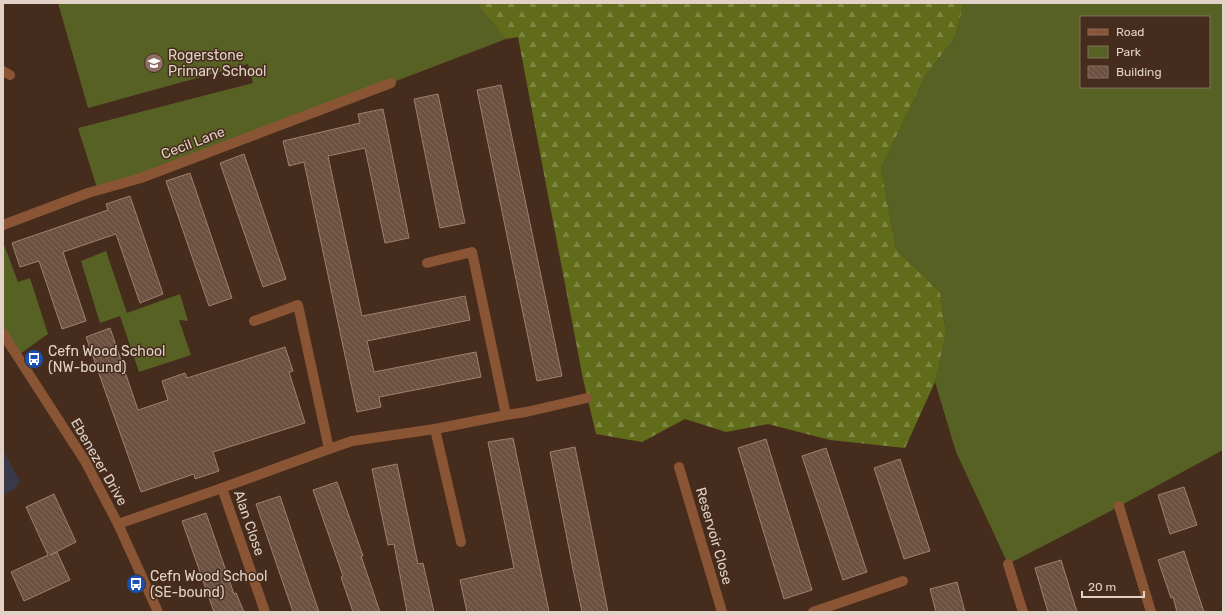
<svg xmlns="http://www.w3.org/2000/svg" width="1226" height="615" font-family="Rubik,sans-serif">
  <defs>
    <pattern id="forest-firs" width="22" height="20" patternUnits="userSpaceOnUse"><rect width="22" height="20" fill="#616c1b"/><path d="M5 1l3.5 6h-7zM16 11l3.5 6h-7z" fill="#7f8745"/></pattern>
    <pattern id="building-back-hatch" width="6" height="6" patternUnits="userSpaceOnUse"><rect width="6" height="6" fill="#6c5040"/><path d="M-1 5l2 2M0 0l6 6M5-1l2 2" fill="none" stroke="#81685a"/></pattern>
  </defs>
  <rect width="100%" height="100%" fill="#452c1c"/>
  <path fill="#3a3849" d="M 3,450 L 20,481 L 16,488 L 3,495 Z"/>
  <g fill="#586124" fill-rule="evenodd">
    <path d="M 58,3 L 476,3 L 506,39 L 391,83 L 98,191 L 78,128 L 253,83 L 248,64 L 88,108 Z"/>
    <path d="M 964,3 L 1223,3 L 1223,450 L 1105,514 L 1008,564 L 956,452 L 935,382 L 946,333 L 940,292 L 896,249 L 881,168 L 926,75 L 955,37 ZM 1081,17 L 1209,17 L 1209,87 L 1081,87 Z"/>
    <path d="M 3,242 L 18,282 L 30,278 L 48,334 L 17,356 L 3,334 Z"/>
    <path d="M 106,251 L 127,313 L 180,294 L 188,321 L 179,320 L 191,355 L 139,372 L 120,316 L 100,323 L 81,261 Z"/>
  </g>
  <path fill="url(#forest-firs)" d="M 476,3 L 964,3 L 955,37 L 926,75 L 881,168 L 896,249 L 940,292 L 946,333 L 935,382 L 905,448 L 830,440 L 768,424 L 726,432 L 685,419 L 642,442 L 596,434 L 583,379 L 518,37 L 506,39 Z"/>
  <g fill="url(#building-back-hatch)" stroke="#9e806e">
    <path d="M 501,85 L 562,376 L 537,381 L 477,90 Z"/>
    <path d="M 438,94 L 465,223 L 440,228 L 414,99 Z"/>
    <path d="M 383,109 L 409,238 L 385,243 L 365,148 L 328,156 L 362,316 L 465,296 L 470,320 L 367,341 L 374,372 L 476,352 L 481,377 L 379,397 L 381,407 L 357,412 L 304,162 L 289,166 L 283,141 L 360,123 L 358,114 Z"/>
    <path d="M 244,154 L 286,279 L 263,287 L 220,163 Z"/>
    <path d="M 190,173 L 232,298 L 209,306 L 166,181 Z"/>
    <path d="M 130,196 L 163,294 L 140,303 L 116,234 L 63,252 L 86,321 L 62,329 L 39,261 L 20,267 L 12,243 L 108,210 L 106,204 Z"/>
    <path d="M 110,328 L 138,410 L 168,400 L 162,381 L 185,373 L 187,378 L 285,347 L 293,371 L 289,372 L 305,423 L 213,452 L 219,471 L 195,479 L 194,474 L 141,492 L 86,337 Z"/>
    <path d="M 513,438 L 549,612 L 467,612 L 460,580 L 514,568 L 488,442 Z"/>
    <path d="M 766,439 L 812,590 L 784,599 L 738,448 Z"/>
    <path d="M 575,447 L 591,526 L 608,612 L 582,612 L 573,569 L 550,452 Z"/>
    <path d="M 826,448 L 867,572 L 843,580 L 802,456 Z"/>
    <path d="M 900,459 L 930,551 L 904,559 L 874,468 Z"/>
    <path d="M 397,464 L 418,564 L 423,563 L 434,612 L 407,612 L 394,544 L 388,545 L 372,469 Z"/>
    <path d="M 337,482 L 363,556 L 361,556 L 380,612 L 353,612 L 341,577 L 343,576 L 313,490 Z"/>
    <path d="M 1184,487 L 1197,525 L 1170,534 L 1158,495 Z"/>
    <path d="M 54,494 L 76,542 L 50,555 L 57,552 L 70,580 L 24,601 L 11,572 L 48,555 L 26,507 Z"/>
    <path d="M 280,496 L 292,532 L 319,612 L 293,612 L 282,580 L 256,504 Z"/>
    <path d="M 206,513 L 234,594 L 236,593 L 244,612 L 214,612 L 182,521 Z"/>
    <path d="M 1184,551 L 1190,570 L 1204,612 L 1177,612 L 1173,597 L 1171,598 L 1158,560 Z"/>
    <path d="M 1061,560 L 1077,612 L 1048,612 L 1035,568 Z"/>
    <path d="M 957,582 L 965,612 L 936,612 L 930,589 Z"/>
  </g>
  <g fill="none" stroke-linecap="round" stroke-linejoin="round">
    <g stroke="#8a5534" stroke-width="10">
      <path d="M 3,71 L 10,75"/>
      <path d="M 427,263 L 472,252 L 506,415"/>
      <path d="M 254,321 L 298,305 L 329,449"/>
      <path d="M 435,429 L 461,542"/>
      <path d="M 118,524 L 222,488 L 329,449 L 352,441 L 435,429 L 506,415 L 526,412 L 587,398"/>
    </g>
    <g stroke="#8a5534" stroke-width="10">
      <path d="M 3,225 L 88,193 L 141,178 L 391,83"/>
      <path d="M 3,334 L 85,461 L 118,524 L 158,612"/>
      <path d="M 679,467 L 722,612"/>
      <path d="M 222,488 L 265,612"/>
      <path d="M 1119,506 L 1151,612"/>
      <path d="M 1008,564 L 1023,612"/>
      <path d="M 813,612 L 903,581"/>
    </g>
  </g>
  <defs>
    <g id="school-disc" transform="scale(1)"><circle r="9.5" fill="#8d6e63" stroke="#452c1c"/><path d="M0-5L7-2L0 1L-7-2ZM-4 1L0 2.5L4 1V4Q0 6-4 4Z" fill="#fff"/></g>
    <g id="bus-disc" transform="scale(1)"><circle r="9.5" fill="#1a4fb4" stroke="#452c1c"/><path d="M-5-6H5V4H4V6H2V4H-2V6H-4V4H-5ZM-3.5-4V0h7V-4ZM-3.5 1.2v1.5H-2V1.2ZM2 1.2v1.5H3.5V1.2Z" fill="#fff"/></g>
  </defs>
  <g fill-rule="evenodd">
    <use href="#school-disc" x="154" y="63"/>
    <use href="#bus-disc" x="34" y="359"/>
    <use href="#bus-disc" x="136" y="584"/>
  </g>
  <g text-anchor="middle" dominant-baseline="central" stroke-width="3" stroke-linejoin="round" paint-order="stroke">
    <g font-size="14" fill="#e1d1c7" stroke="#452c1c" text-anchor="start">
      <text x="168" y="55">Rogerstone<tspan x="168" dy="16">Primary School</tspan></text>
      <text x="48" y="351">Cefn Wood School<tspan x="48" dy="16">(NW-bound)</tspan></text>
      <text x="150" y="576">Cefn Wood School<tspan x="150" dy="16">(SE-bound)</tspan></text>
    </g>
    <g font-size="14" fill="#e1d1c7" stroke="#452c1c">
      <text transform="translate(193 143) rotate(-21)">Cecil Lane</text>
      <text transform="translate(99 462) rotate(60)">Ebenezer Drive</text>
      <text transform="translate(249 523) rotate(71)">Alan Close</text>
      <text transform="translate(714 536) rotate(74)">Reservoir Close</text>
    </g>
  </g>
  <rect width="1226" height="615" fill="none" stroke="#e1d1c7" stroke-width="8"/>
  <rect x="1080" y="16" width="130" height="72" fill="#452c1c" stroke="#836e60"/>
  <rect x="1088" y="29" width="20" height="6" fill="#8a5534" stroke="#836e60"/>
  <text x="1116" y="36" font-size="12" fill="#e1d1c7">Road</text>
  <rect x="1088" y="46" width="20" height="12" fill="#586124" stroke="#836e60"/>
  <text x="1116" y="56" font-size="12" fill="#e1d1c7">Park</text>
  <rect x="1088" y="66" width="20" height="12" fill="url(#building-back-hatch)" stroke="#836e60"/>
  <text x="1116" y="76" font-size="12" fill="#e1d1c7">Building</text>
  <path d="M1082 591v6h62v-6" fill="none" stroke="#e1d1c7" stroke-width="2"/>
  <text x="1088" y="591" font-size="12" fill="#e1d1c7" stroke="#452c1c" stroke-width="3" paint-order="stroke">20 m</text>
</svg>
